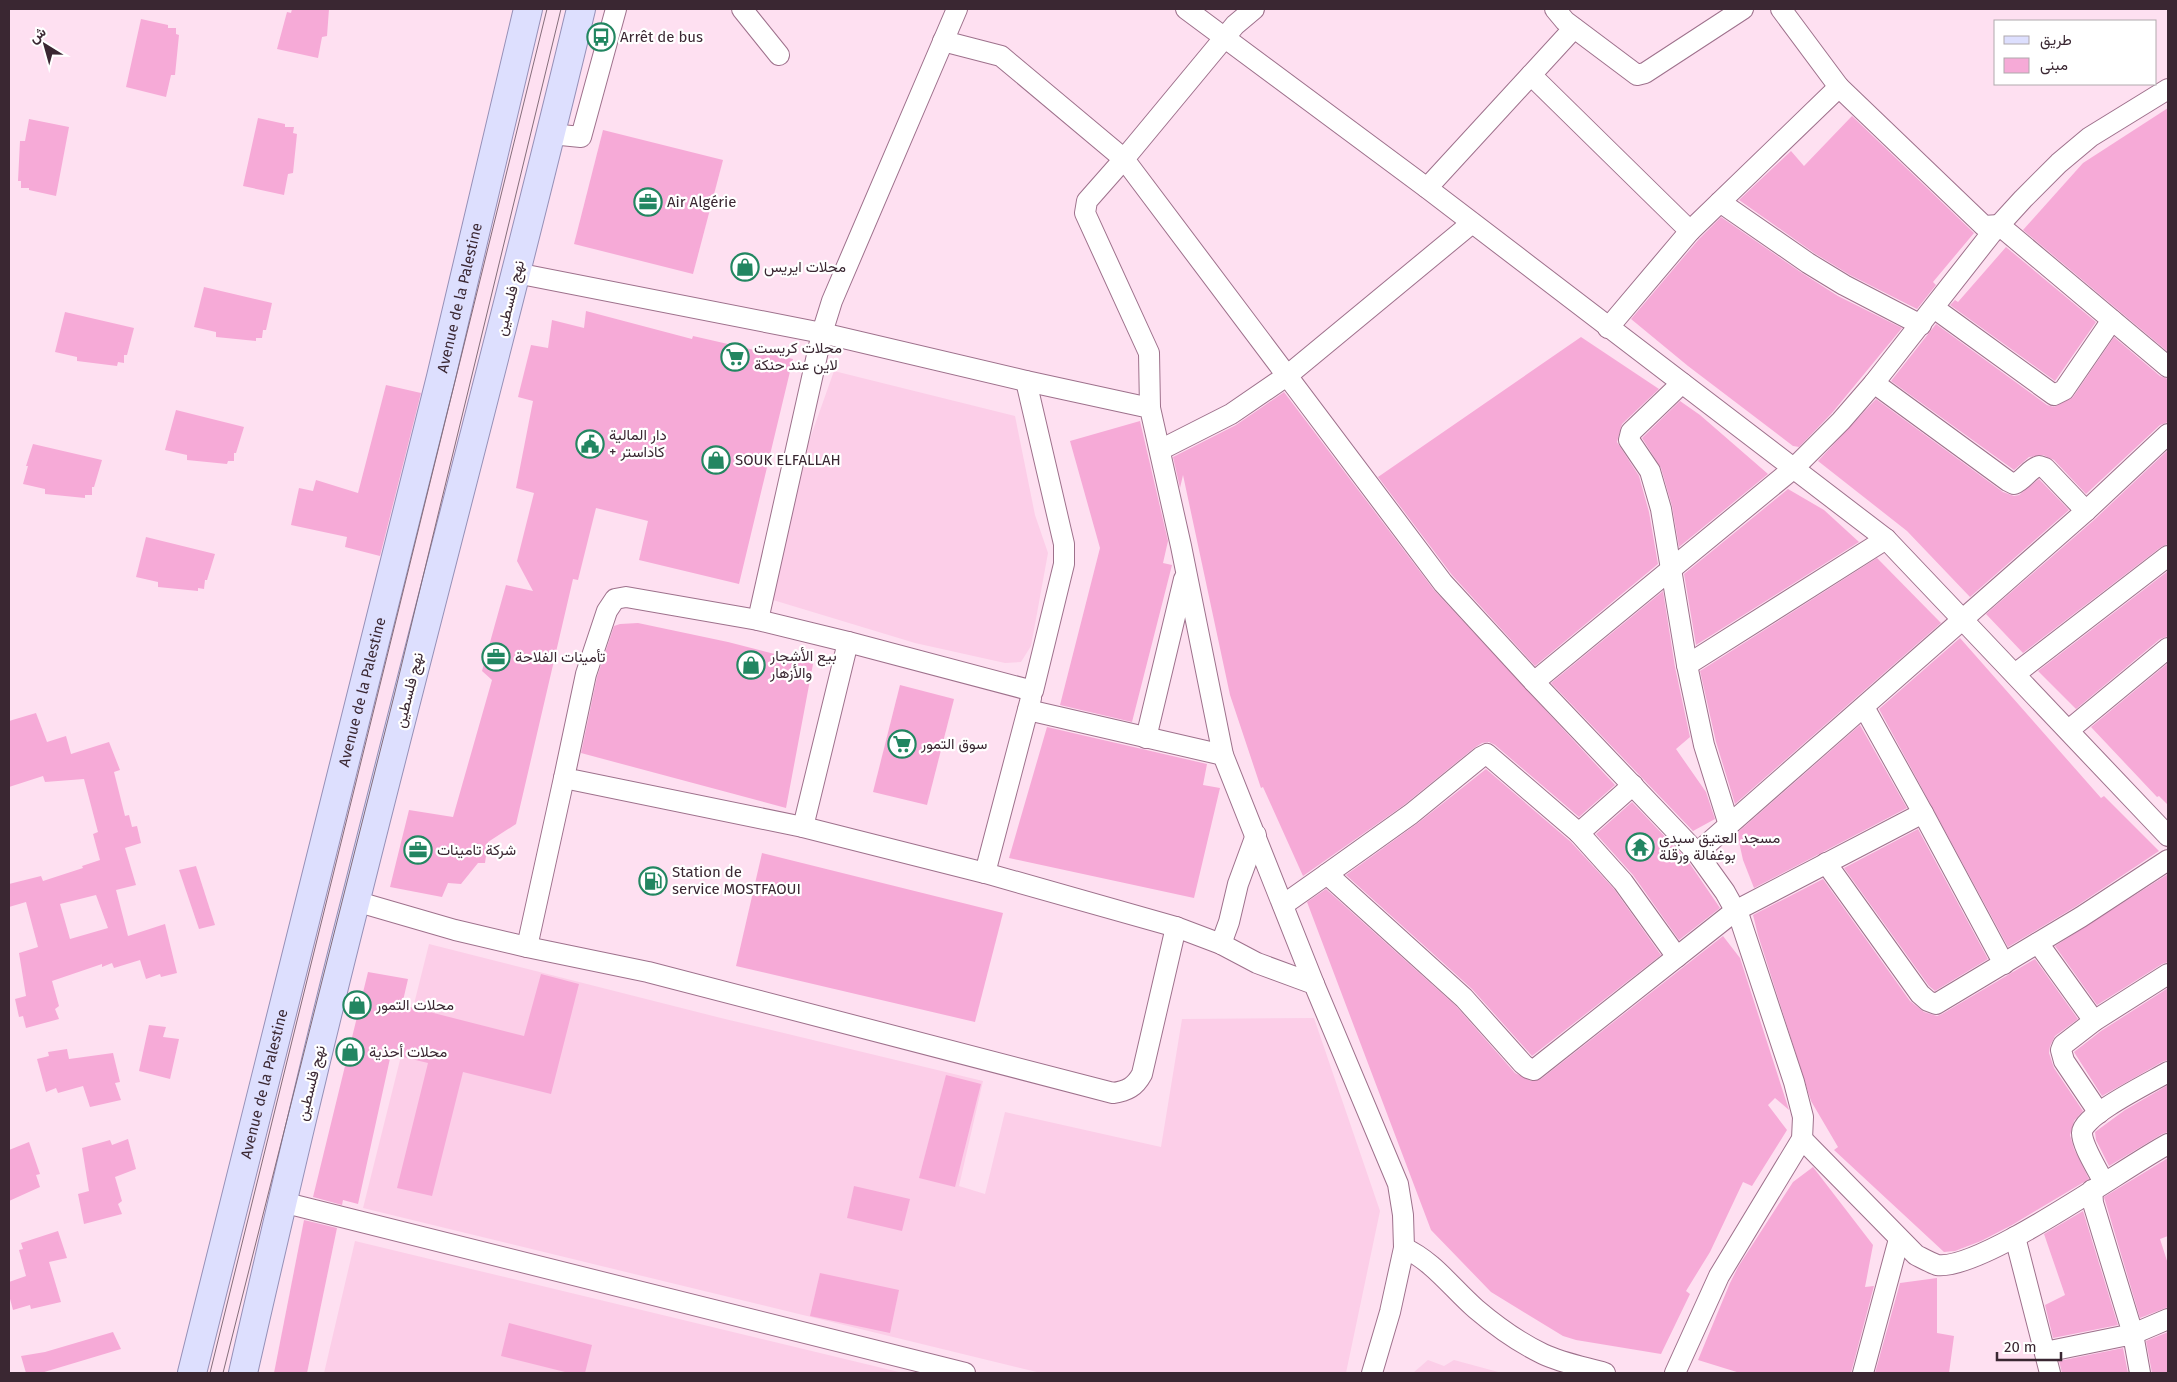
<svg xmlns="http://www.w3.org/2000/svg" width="2177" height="1382" font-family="'Fira Sans',Vazirmatn,sans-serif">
  <rect width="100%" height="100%" fill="#fee0f1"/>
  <g fill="#fccee8">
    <path d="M 834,371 L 1015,416 L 1035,515 L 1048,553 L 1031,646 L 1021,662 L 1005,663 L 915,643 L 773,600 L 807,447 Z"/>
    <path d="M 429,944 L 721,1018 L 983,1081 L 959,1186 L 985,1194 L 1005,1112 L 1161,1147 L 1182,1019 L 1314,1018 L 1380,1211 L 1346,1373 L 1041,1373 L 363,1208 Z"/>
    <path d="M 355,1241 L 903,1373 L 324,1373 Z"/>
    <path d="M 1428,1360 L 1444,1366 L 1454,1360 L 1502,1373 L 1413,1373 Z"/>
  </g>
  <g fill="#f6aad7" fill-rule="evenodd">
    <path d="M 292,9 L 329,9 L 327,36 L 322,37 L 318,58 L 277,49 L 287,12 L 291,13 Z"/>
    <path d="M 141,19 L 168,25 L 168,28 L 176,28 L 176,34 L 179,35 L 175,75 L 171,75 L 166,97 L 126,87 Z"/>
    <path d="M 2168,108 L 2168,352 L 2023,230 L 2083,163 Z"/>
    <path d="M 1852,116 L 1974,233 L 1933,282 L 1936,285 L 1917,309 L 1850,275 L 1814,253 L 1739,200 L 1791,151 L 1804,166 Z"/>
    <path d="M 258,118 L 285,124 L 285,127 L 294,127 L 293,133 L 297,134 L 293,173 L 288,174 L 284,195 L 243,186 Z"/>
    <path d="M 29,119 L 69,127 L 56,196 L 29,190 L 29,188 L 21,188 L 21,181 L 18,181 L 20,141 L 25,141 Z"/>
    <path d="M 603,130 L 723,160 L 693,274 L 574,244 Z"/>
    <path d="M 1721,217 L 1802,273 L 1838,296 L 1902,328 L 1832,413 L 1799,447 L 1793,446 L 1688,366 L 1631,319 L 1699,239 Z"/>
    <path d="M 2006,247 L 2096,322 L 2055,381 L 1950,305 L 1955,300 L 1958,302 Z"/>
    <path d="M 204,287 L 272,303 L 266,330 L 263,330 L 262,338 L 256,338 L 256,341 L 216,337 L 216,332 L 194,327 Z"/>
    <path d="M 586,311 L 692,339 L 693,336 L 793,359 L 739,584 L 639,560 L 648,521 L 596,508 L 578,580 L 573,579 L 516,824 L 488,842 L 485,863 L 478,863 L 461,884 L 448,883 L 442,897 L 390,887 L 409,810 L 453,817 L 492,680 L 482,671 L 506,585 L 533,591 L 517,561 L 534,493 L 516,488 L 533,401 L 518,397 L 531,345 L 548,348 L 552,320 L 584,328 Z"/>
    <path d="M 65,312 L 134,328 L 127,355 L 124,355 L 124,363 L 118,362 L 117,366 L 77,361 L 77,357 L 55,352 Z"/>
    <path d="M 1936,324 L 2047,405 L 2054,407 L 2073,397 L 2114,337 L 2160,376 L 2168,379 L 2168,422 L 2160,425 L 2086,494 L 2054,460 L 2043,455 L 2029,457 L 2014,470 L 1891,381 Z"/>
    <path d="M 1581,337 L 1659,389 L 1622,424 L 1617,442 L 1639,476 L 1649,512 L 1658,564 L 1535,666 L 1452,575 L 1378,477 Z"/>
    <path d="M 386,385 L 421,393 L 380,556 L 345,547 L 347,537 L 291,525 L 299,488 L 313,491 L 316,480 L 358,493 Z"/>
    <path d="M 1284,392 L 1434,590 L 1615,785 L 1579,817 L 1495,745 L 1489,742 L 1482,743 L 1474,748 L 1404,805 L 1303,876 L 1263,787 L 1261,788 L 1230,695 L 1183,475 L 1180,488 L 1173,457 L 1236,425 Z"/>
    <path d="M 1876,399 L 2003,492 L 2014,496 L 2019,495 L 2039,479 L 2069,510 L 1970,597 L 1907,531 L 1818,461 Z"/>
    <path d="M 1680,401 L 1700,415 L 1768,474 L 1679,547 L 1672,506 L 1661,468 L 1642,438 Z"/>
    <path d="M 176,410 L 244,427 L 236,453 L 234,453 L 234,461 L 228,461 L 227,464 L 187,460 L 187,455 L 165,450 Z"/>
    <path d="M 1140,421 L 1168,541 L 1163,563 L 1172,565 L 1132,722 L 1060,705 L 1100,548 L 1070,441 Z"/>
    <path d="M 33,444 L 102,460 L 94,487 L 92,487 L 92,495 L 85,495 L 85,498 L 45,494 L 45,489 L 23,484 L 28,466 L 26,466 Z"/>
    <path d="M 2168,450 L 2168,544 L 2161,547 L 2023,653 L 1986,614 L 2094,520 Z"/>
    <path d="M 1788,489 L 1824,510 L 1859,542 L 1696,645 L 1684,574 Z"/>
    <path d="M 146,537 L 215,554 L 207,580 L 205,580 L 204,589 L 198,588 L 198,591 L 158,587 L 158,582 L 136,577 Z"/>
    <path d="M 1877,558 L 1941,623 L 1735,804 L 1716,742 L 1700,671 Z"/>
    <path d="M 2168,571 L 2168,636 L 2160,639 L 2076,709 L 2038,671 Z"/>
    <path d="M 1663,591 L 1675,667 L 1690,737 L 1676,749 L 1706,792 L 1715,819 L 1693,831 L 1551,683 Z"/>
    <path d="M 638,623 L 728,642 L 813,664 L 786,808 L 581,753 L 597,677 L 614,626 L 620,624 Z"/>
    <path d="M 1960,638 L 2101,798 L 2104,796 L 2159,851 L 2075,907 L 2008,947 L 1879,709 Z"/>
    <path d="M 2168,663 L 2168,805 L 2159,796 L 2157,797 L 2091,727 Z"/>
    <path d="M 900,685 L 954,699 L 927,805 L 873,792 Z"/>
    <path d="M 36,713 L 47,742 L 66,736 L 71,754 L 109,742 L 120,770 L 114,772 L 125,816 L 129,815 L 132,827 L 137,826 L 141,843 L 125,848 L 136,885 L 116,890 L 128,936 L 165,924 L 177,973 L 161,977 L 160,974 L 146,979 L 140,960 L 114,968 L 112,963 L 102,967 L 102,964 L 52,981 L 59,1006 L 55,1009 L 59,1019 L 26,1028 L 23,1016 L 19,1017 L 15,999 L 26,996 L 19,953 L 38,947 L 26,902 L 9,907 L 9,884 L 41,876 L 43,881 L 83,868 L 82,866 L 100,860 L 93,834 L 98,832 L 84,779 L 45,782 L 43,776 L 9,787 L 9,721 ZM 96,895 L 108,928 L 70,939 L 60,904 Z"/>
    <path d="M 1860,725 L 1907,808 L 1754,888 L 1743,860 L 1737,833 Z"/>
    <path d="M 1047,727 L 1207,764 L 1203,785 L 1220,788 L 1194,898 L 1009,858 Z"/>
    <path d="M 1486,769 L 1571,842 L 1614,889 L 1661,955 L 1532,1056 L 1472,989 L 1346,875 L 1418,823 Z"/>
    <path d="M 1632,802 L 1688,861 L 1720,908 L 1679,940 L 1633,875 L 1596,834 Z"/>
    <path d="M 1918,829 L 1988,959 L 1935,991 L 1929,986 L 1844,868 Z"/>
    <path d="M 762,853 L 1003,913 L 975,1022 L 736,966 Z"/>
    <path d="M 196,866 L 215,925 L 199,929 L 179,870 Z"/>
    <path d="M 2168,874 L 2168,962 L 2162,964 L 2097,1005 L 2055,946 Z"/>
    <path d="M 1823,879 L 1910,1001 L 1924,1012 L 1937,1016 L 1942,1014 L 2035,959 L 2078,1019 L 2055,1036 L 2050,1046 L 2049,1053 L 2054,1068 L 2083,1111 L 2074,1121 L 2070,1135 L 2074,1149 L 2089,1179 L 2012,1225 L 1981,1241 L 1955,1251 L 1944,1252 L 1834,1150 L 1838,1147 L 1811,1101 L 1758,935 L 1753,915 Z"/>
    <path d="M 1326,889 L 1456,1006 L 1515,1073 L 1531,1081 L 1541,1079 L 1723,936 L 1740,958 L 1789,1110 L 1775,1098 L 1768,1105 L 1787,1130 L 1752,1186 L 1743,1182 L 1710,1252 L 1686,1291 L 1690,1294 L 1661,1354 L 1576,1340 L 1563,1336 L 1491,1292 L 1431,1230 L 1307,902 Z"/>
    <path d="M 368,972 L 408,979 L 402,1005 L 524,1036 L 541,974 L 579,984 L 551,1094 L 463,1072 L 432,1196 L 397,1188 L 428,1063 L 391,1054 L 358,1204 L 343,1200 L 342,1205 L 313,1197 Z"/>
    <path d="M 2168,988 L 2168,1060 L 2162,1062 L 2102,1096 L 2074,1052 L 2101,1031 Z"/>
    <path d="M 149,1025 L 166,1027 L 163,1037 L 179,1039 L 170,1079 L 139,1071 Z"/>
    <path d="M 67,1049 L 69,1059 L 113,1053 L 120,1082 L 115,1083 L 121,1100 L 90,1107 L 83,1086 L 58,1093 L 56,1088 L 46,1092 L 37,1059 L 49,1056 L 48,1052 Z"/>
    <path d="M 946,1075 L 981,1084 L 955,1187 L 919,1178 Z"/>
    <path d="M 2168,1085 L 2168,1132 L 2162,1134 L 2109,1166 L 2096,1140 L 2095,1132 L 2125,1110 Z"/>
    <path d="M 128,1139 L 136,1169 L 115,1177 L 122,1201 L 118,1204 L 122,1214 L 84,1224 L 78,1194 L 89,1191 L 82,1148 L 110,1140 L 112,1145 Z"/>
    <path d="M 29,1142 L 40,1174 L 36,1175 L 40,1187 L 9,1201 L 9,1150 Z"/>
    <path d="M 2168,1158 L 2168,1236 L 2160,1239 L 2168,1264 L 2168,1307 L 2140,1318 L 2104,1197 Z"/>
    <path d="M 1813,1167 L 1873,1245 L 1865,1287 L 1874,1286 L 1851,1373 L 1740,1373 L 1698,1360 L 1730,1283 L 1738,1267 L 1793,1182 Z"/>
    <path d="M 854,1186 L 910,1199 L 902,1231 L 847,1218 Z"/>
    <path d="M 2083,1211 L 2118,1325 L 2053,1338 L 2045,1305 L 2065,1295 L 2044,1234 Z"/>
    <path d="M 304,1220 L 337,1228 L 307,1373 L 274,1373 Z"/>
    <path d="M 58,1231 L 67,1258 L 49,1262 L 61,1302 L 31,1309 L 30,1305 L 13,1310 L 9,1295 L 9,1282 L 26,1276 L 19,1250 L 23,1249 L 21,1243 Z"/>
    <path d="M 820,1273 L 899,1290 L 890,1333 L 810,1316 Z"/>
    <path d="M 1937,1278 L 1937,1333 L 1954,1336 L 1949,1373 L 1875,1373 L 1900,1283 Z"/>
    <path d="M 509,1323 L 592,1345 L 585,1373 L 569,1373 L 501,1356 Z"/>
    <path d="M 113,1332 L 121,1349 L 41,1373 L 26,1373 L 21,1356 L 45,1352 Z"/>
    <path d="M 2168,1332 L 2168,1373 L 2152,1373 L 2146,1341 Z"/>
    <path d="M 2123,1348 L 2128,1373 L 2062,1373 L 2059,1361 Z"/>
  </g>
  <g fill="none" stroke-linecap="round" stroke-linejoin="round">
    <g stroke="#9e718c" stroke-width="22">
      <g id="street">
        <path d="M 742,9 L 779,55"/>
        <path d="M 957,9 L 832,301 L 822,333 L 758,620 L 848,642 L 803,827 L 985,873 L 1176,927 L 1221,944 L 1257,963 L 1314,984 L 1398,1184 L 1403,1215 L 1404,1248 L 1390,1312 L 1372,1373"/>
        <path d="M 1186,9 L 1427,188 L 1886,539 L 2168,836"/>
        <path d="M 1254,9 L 1235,25 L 1124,159 L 1443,583 L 1534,682 L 1697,853"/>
        <path d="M 1555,9 L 1565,21 L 1637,75 L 1645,73 L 1743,9"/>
        <path d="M 1781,9 L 1839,87 L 1984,226 L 1999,225 L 2168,367"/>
        <path d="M 943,41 L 1001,56 L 1124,159 L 1087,201 L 1085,213 L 1149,353 L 1150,408"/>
        <path d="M 1531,75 L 1690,231"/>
        <path d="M 551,134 L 581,137 L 616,9"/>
        <path d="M 1427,188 L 1574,28"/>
        <path d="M 1720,202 L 1808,263 L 1844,285 L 1921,325"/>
        <path d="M 516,273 L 822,333 L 1026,381 L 1150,408 L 1181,546 L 1223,755 L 1314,984"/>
        <path d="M 1934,308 L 2054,395 L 2064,390 L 2112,320"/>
        <path d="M 1608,328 L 1690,231 L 1839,87"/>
        <path d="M 1682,383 L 1631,432 L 1629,440 L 1650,471 L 1661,509 L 1687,665 L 1704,745 L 1729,825"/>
        <path d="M 1874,383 L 2008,481 L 2014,484 C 2024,480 2029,469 2039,466 L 2045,468 L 2086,511"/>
        <path d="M 1160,450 L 1231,414 L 1288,375 L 1472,223"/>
        <path d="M 758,620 L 626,597 L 615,599 L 607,611 L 586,674 L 564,778 L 803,827"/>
        <path d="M 848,642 L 1033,691 L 1064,564 L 1064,544 L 1026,381"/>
        <path d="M 1687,665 L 1886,539"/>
        <path d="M 2015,674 L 2168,556"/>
        <path d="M 1534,682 L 1794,468 L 1841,421 L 1874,383 L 1991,234 L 2023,199 L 2059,163 L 2090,137 L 2168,89"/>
        <path d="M 1028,710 L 1223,755"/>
        <path d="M 2070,729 L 2168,648"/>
        <path d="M 1146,738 L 1184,579"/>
        <path d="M 1633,785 L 1579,833 L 1623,882 L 1677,957"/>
        <path d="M 1923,813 L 2004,964"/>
        <path d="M 1826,863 L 1920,994 L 1928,1001 L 1936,1004 L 2081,917 L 2168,860"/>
        <path d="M 985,873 L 1031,698"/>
        <path d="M 1327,874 L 1411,814 L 1481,757 L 1487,754 L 1579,833"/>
        <path d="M 355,901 L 455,930 L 527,947 L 564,778"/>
        <path d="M 1283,905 L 1327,874 L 1464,998 L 1523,1064 L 1528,1068 L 1534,1070 L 1735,911 L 1923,813 L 1864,707"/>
        <path d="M 2038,943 L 2094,1021"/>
        <path d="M 1221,944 L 1229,922 L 1238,884 L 1256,835"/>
        <path d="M 527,947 L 648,972 L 1113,1093 C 1127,1091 1135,1087 1142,1074 L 1176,927"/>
        <path d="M 2099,1113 L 2064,1061 L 2061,1050 L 2063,1045 L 2094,1021 L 2168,974"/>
        <path d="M 1802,1139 L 1916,1255 C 1922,1258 1931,1263 1937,1265 C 1981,1271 2123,1168 2168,1144"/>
        <path d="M 2104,1183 C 2098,1170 2082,1146 2082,1133 C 2081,1116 2153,1081 2168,1072"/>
        <path d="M 2092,1190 L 2093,1203 L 2133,1334 L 2168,1319"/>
        <path d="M 282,1202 L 965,1373"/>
        <path d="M 2015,1237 L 2050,1373"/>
        <path d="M 1404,1248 C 1433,1261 1452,1288 1476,1309 C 1496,1326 1520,1343 1543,1354 C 1562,1363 1584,1367 1605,1373"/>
        <path d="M 2045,1352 L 2133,1334 L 2140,1373"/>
        <path d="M 1675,1373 L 1719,1276 L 1802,1139 L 1803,1117 L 1794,1082 L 1740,919 L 1725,892 L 1697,853 L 2086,511 L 2168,434"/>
        <path d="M 1863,1373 L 1899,1239"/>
      </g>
    </g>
    <g stroke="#9690b7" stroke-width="30">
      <g id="primary">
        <path id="s1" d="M 192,1373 L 441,377 L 528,9"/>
        <path d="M 243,1373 C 279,1215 316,1056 356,899 C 430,602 510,306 581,9"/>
      </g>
    </g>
    <use href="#street" stroke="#fff" stroke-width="20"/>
    <use href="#primary" stroke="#dddffe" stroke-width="28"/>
    <g stroke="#846d7a" stroke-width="1">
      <path d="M 210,1373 L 547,9"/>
      <path d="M 223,1373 L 394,696 L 561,9"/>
    </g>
  </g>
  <defs>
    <g id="bus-ring" transform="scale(1.4375)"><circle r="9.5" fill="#fff" stroke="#228661" stroke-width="1.5"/><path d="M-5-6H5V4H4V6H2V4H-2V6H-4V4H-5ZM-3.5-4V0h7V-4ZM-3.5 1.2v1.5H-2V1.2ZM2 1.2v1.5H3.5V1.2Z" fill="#228661"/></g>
    <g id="office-ring" transform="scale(1.4375)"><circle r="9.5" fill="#fff" stroke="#228661" stroke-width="1.5"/><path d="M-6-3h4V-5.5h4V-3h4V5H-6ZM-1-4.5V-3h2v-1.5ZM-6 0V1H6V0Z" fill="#228661"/></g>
    <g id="shop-ring" transform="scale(1.4375)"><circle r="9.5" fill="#fff" stroke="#228661" stroke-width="1.5"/><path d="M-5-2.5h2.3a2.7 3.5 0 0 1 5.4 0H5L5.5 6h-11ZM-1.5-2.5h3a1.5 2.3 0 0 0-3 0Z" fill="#228661"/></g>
    <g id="supermarket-ring" transform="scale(1.4375)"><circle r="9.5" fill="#fff" stroke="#228661" stroke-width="1.5"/><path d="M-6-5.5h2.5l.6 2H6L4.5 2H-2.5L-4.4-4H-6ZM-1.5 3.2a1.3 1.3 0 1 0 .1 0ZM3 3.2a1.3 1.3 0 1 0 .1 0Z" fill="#228661"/></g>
    <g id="civic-ring" transform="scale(1.4375)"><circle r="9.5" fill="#fff" stroke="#228661" stroke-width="1.5"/><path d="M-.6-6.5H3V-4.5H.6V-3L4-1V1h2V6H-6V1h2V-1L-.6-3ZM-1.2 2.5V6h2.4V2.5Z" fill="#228661"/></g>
    <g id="temple-ring" transform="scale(1.4375)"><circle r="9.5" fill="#fff" stroke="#228661" stroke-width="1.5"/><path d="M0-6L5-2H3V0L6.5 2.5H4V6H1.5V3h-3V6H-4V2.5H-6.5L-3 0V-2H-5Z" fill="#228661"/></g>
    <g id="fuel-ring" transform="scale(1.4375)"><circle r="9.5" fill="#fff" stroke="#228661" stroke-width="1.5"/><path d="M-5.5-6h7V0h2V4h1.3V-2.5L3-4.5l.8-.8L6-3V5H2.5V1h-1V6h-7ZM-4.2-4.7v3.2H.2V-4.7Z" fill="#228661"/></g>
  </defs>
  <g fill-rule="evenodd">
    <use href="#bus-ring" x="601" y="37"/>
    <use href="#office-ring" x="648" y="202"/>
    <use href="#shop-ring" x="745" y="267"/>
    <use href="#supermarket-ring" x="735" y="357"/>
    <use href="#civic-ring" x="590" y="444"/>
    <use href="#shop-ring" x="716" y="460"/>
    <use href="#office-ring" x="496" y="657"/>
    <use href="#shop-ring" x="751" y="665"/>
    <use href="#supermarket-ring" x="902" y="744"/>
    <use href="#temple-ring" x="1640" y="847"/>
    <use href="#office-ring" x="418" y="850"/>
    <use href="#fuel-ring" x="653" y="881"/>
    <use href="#shop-ring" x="357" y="1005"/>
    <use href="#shop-ring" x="350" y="1052"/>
  </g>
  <g text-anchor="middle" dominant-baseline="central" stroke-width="4.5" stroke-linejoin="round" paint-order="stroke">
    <g font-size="15" fill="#3a2732" stroke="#fff" text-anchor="start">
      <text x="620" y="37">Arrêt de bus</text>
      <text x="667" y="202">Air Algérie</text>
      <text x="764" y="267">محلات ايريس</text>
      <text x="754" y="348">محلات كريست<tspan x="754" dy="17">لاين عند حنكة</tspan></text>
      <text x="609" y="435">دار المالية<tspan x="609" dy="17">+ كاداستر</tspan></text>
      <text x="735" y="460">SOUK ELFALLAH</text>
      <text x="770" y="656">بيع الأشجار<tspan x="770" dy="17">والأزهار</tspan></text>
      <text x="515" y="657">تأمينات الفلاحة</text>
      <text x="921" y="744">سوق التمور</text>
      <text x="1659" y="838">مسجد العتيق سبدي<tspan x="1659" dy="17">بوغفالة ورقلة</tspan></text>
      <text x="437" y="850">شركة تامينات</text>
      <text x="672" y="872">Station de<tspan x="672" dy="17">service MOSTFAOUI</tspan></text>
      <text x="376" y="1005">محلات التمور</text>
      <text x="369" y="1052">محلات أحذية</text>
    </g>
    <g font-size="15" fill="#3a2732" stroke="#fff">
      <text stroke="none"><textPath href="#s1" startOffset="1108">Avenue de la Palestine</textPath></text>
      <text transform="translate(510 298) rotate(-76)">نهج فلسطين</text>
      <text transform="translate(409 690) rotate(-76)">نهج فلسطين</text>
      <text stroke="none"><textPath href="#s1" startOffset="702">Avenue de la Palestine</textPath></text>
      <text transform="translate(311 1083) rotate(-76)">نهج فلسطين</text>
      <text stroke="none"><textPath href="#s1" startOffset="298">Avenue de la Palestine</textPath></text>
    </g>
  </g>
  <rect width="2177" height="1382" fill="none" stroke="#3a2732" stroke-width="20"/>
  <rect x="1994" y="20" width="162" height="65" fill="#ffffff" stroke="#b0a9ad"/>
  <rect x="2004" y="36" width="25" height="8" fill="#dddffe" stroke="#b0a9ad"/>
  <text x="2040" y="45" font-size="15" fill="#3a2732">طريق</text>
  <rect x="2004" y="58" width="25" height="15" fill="#f6aad7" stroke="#b0a9ad"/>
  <text x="2040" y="70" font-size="15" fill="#3a2732">مبنى</text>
  <g transform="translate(45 45) rotate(323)" stroke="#ffffff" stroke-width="4" paint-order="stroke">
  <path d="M0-4L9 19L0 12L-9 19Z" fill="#3a2732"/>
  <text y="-8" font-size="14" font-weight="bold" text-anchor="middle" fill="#3a2732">ش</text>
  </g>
  <path d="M1997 1352v8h64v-8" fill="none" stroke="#3a2732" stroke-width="2.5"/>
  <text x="2004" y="1352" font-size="15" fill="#3a2732" stroke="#ffffff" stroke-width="4" paint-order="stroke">20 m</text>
</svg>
